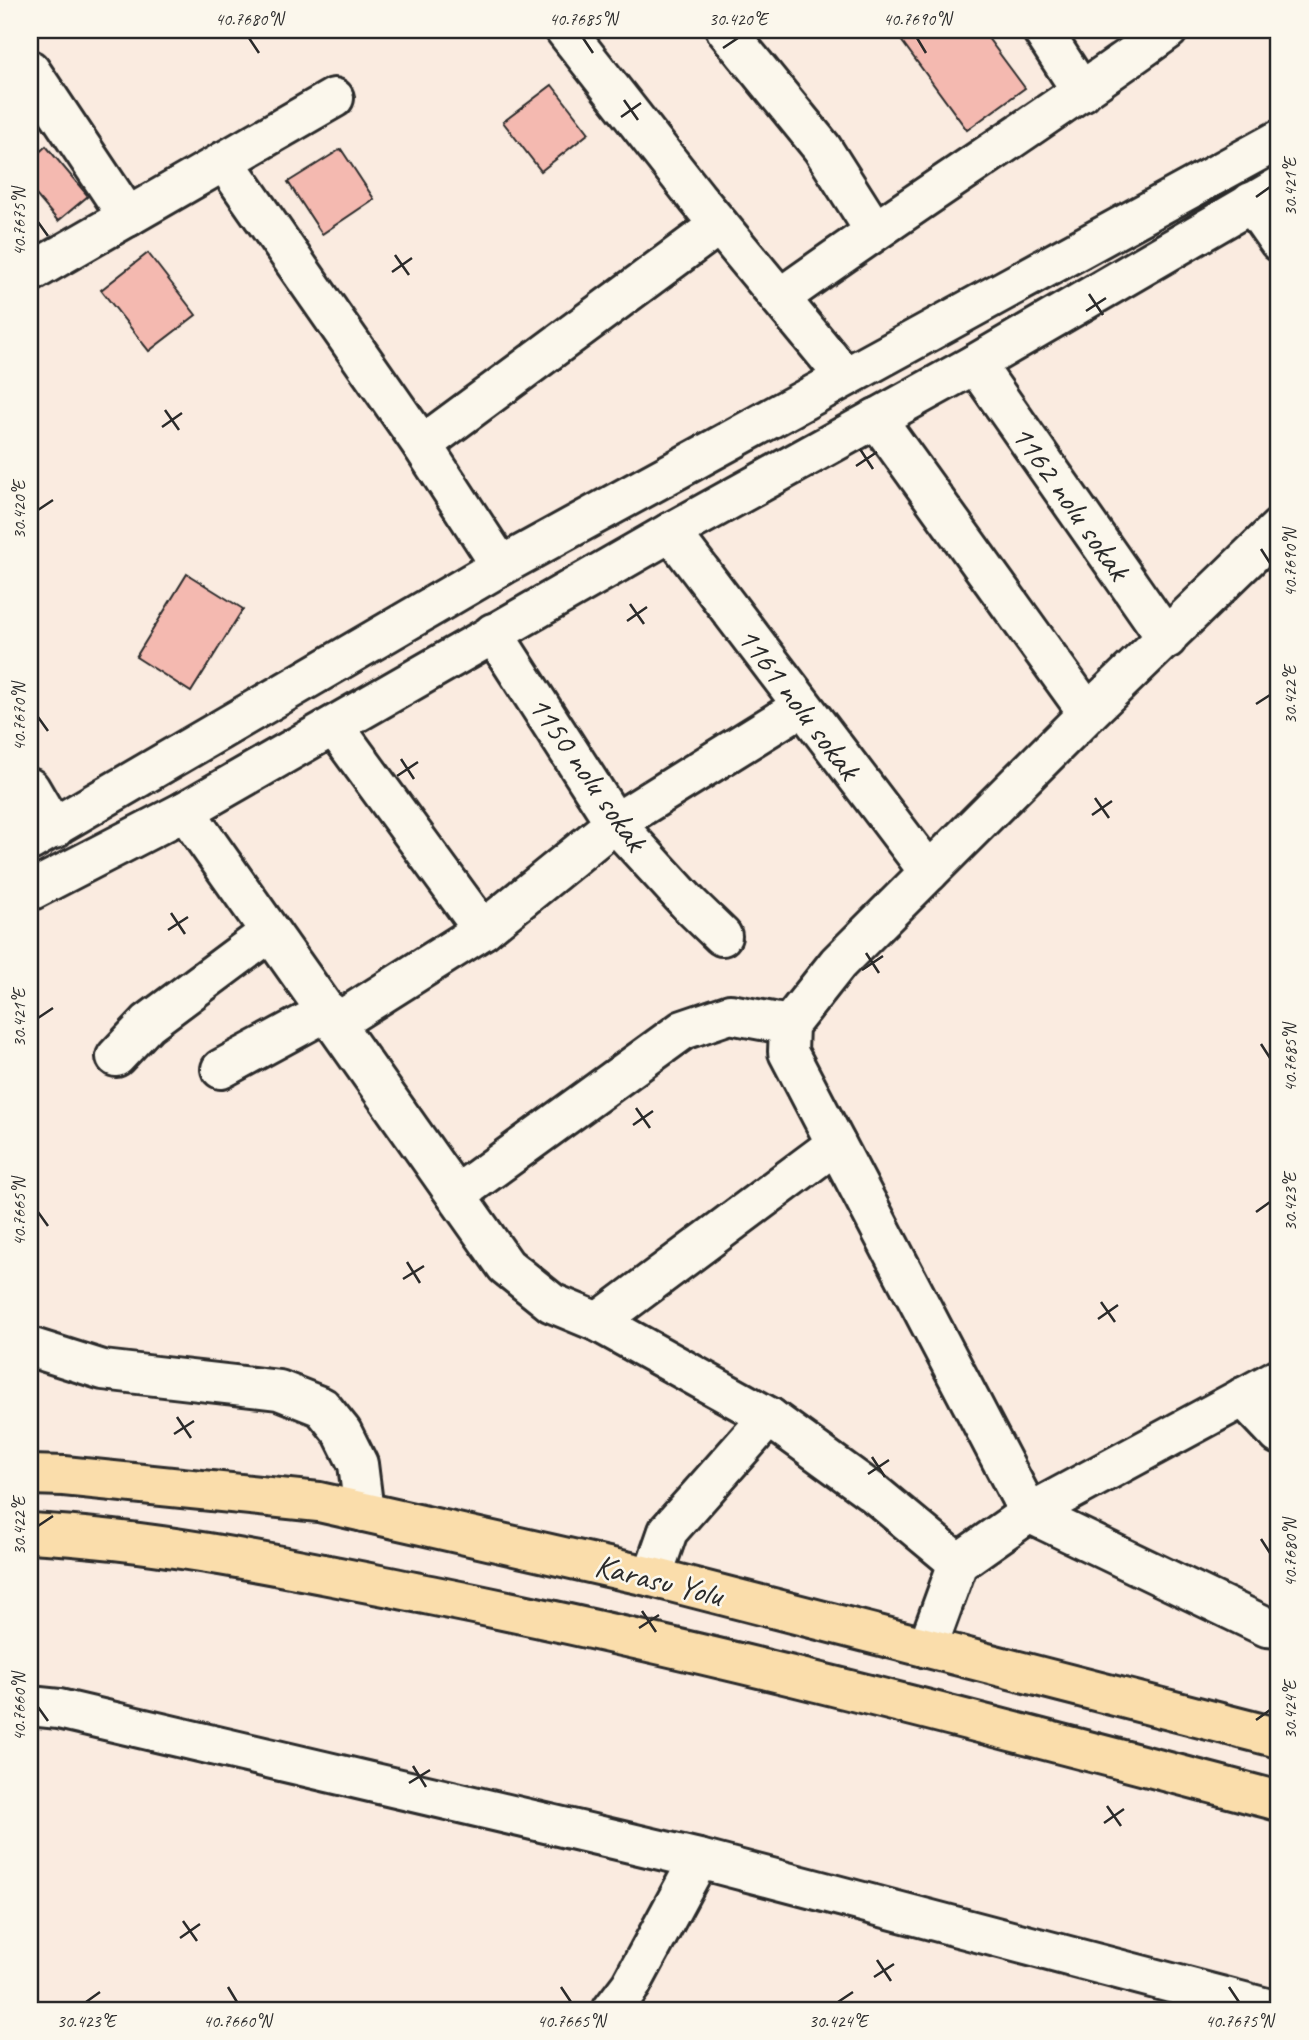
<svg xmlns="http://www.w3.org/2000/svg" width="1309" height="2040" font-family="Caveat,sans-serif">
  <rect width="100%" height="100%" fill="#faebe0"/>
  <filter id="ink" filterUnits="userSpaceOnUse"><feTurbulence type="fractalNoise" baseFrequency=".0143" numOctaves="2"/><feDisplacementMap in="SourceGraphic" scale="14" xChannelSelector="R" yChannelSelector="G"/><feConvolveMatrix kernelMatrix="1 2 1 2 8 2 1 2 1" color-interpolation-filters="sRGB"/></filter>
  <g filter="url(#ink)">
    <g fill="#f4b9b0" stroke="#2b2b2b" stroke-width="2">
      <path d="M 916,30 L 982,30 L 1025,88 L 967,130 L 901,40 Z"/>
      <path d="M 552,85 L 589,133 L 541,171 L 503,122 Z"/>
      <path d="M 46,146 L 88,196 L 58,221 L 30,188 L 30,161 Z"/>
      <path d="M 341,149 L 374,199 L 322,234 L 288,182 Z"/>
      <path d="M 148,253 L 196,315 L 149,351 L 101,290 Z"/>
      <path d="M 187,574 L 243,609 L 191,692 L 136,657 Z"/>
    </g>
    <g fill="none" stroke-linecap="round" stroke-linejoin="round">
      <g stroke="#2b2b2b" stroke-width="44">
        <g id="street">
          <path d="M 726,30 L 822,148 L 874,230"/>
          <path d="M 1042,30 L 1082,92"/>
          <path d="M 30,70 L 128,217"/>
          <path d="M 224,161 L 422,445 L 501,566"/>
          <path d="M 1251,202 L 1279,242"/>
          <path d="M 30,273 L 334,98"/>
          <path d="M 780,298 C 908,206 1041,122 1168,30"/>
          <path d="M 975,364 L 1167,639"/>
          <path d="M 876,418 L 1088,713"/>
          <path d="M 422,445 L 719,225"/>
          <path d="M 1279,528 L 1088,713 L 838,963 L 789,1025 L 788,1052 L 1029,1513 L 1267,1627 L 1279,1628"/>
          <path d="M 671,532 L 929,872"/>
          <path d="M 493,633 L 615,823 L 690,905 L 722,936"/>
          <path d="M 334,726 L 483,930"/>
          <path d="M 30,788 L 54,829"/>
          <path d="M 185,811 L 506,1266 L 552,1303 L 598,1322 L 769,1417 L 875,1494 L 958,1563"/>
          <path d="M 336,1023 L 483,930 L 615,823 L 801,707"/>
          <path d="M 116,1057 L 148,1023 L 270,932"/>
          <path d="M 221,1069 L 328,1011"/>
          <path d="M 456,1195 L 683,1030 L 730,1014 L 789,1025"/>
          <path d="M 598,1322 L 836,1144"/>
          <path d="M 30,1347 L 103,1370 L 279,1390 L 322,1407 L 342,1432 L 358,1464 L 364,1512"/>
          <path d="M 1243,1397 L 1279,1435"/>
          <path d="M 652,1577 L 668,1531 L 769,1417"/>
          <path d="M 927,1648 L 958,1563 L 1029,1513 L 1279,1378"/>
          <path d="M 30,1706 L 59,1709 L 699,1859 L 1274,2010"/>
          <path d="M 612,2010 L 631,1985 L 699,1859"/>
        </g>
      </g>
      <g stroke="#2b2b2b" stroke-width="44">
        <g id="secondary">
          <path d="M 565,30 L 697,198 L 845,377"/>
          <path d="M 30,841 L 501,566 L 1279,140"/>
          <path d="M 30,891 L 185,811 L 671,532 L 975,364 L 1279,187"/>
        </g>
      </g>
      <g stroke="#2b2b2b" stroke-width="44">
        <g id="highway">
          <path d="M 30,1475 L 64,1476 L 319,1502 L 364,1512 L 652,1577 L 1279,1738"/>
          <path d="M 30,1533 C 165,1540 297,1569 430,1595 C 716,1652 997,1727 1279,1801"/>
        </g>
      </g>
      <use href="#street" stroke="#fbf7ec" stroke-width="38"/>
      <use href="#secondary" stroke="#fbf7ec" stroke-width="38"/>
      <use href="#highway" stroke="#faddab" stroke-width="38"/>
    </g>
  </g>
  <path fill="none" stroke="#2b2b2b" stroke-width="2.5" d="M 249,38 L 259,53M 583,38 L 593,53M 917,38 L 926,53M 723,48 L 738,38M 624,100 L 638,120M 621,117 L 641,103M 1256,197 L 1270,187M 38,222 L 48,236M 395,255 L 409,275M 392,272 L 412,258M 1089,294 L 1103,315M 1086,311 L 1106,298M 165,410 L 179,430M 162,427 L 182,413M 860,449 L 873,469M 856,466 L 877,452M 38,510 L 53,500M 1261,549 L 1270,563M 630,604 L 644,624M 627,621 L 647,607M 1256,704 L 1270,695M 38,717 L 48,731M 401,759 L 414,779M 397,776 L 418,762M 1095,798 L 1109,818M 1092,815 L 1112,801M 171,913 L 185,934M 168,930 L 188,917M 866,953 L 879,973M 862,970 L 883,956M 38,1018 L 53,1008M 1261,1044 L 1270,1058M 636,1108 L 650,1128M 633,1125 L 653,1111M 38,1212 L 48,1226M 1256,1212 L 1270,1202M 407,1262 L 420,1283M 403,1279 L 424,1266M 1101,1302 L 1115,1322M 1098,1319 L 1118,1305M 177,1417 L 191,1438M 174,1434 L 194,1421M 872,1457 L 885,1477M 868,1474 L 889,1460M 38,1526 L 53,1516M 1261,1539 L 1270,1553M 642,1611 L 656,1632M 639,1628 L 659,1615M 38,1707 L 48,1721M 1256,1720 L 1270,1710M 413,1766 L 426,1787M 409,1783 L 430,1770M 1107,1806 L 1121,1826M 1104,1823 L 1124,1809M 183,1921 L 197,1941M 180,1938 L 200,1924M 877,1960 L 891,1981M 874,1977 L 894,1964M 228,1987 L 237,2002M 561,1987 L 571,2002M 1229,1987 L 1239,2002M 86,2002 L 100,1992M 838,2002 L 853,1992"/>
  <g text-anchor="middle" dominant-baseline="central" stroke-width="5" stroke-linejoin="round" paint-order="stroke">
    <g font-size="33" fill="#2b2b2b" stroke="#fbf7ec">
      <text transform="translate(1071 502) rotate(55)">1162 nolu sokak</text>
      <text transform="translate(799 703) rotate(53)">1161 nolu sokak</text>
      <text transform="translate(588 773) rotate(55)">1150 nolu sokak</text>
      <text transform="translate(659 1580) rotate(14)">Karasu Yolu</text>
    </g>
  </g>
  <rect width="1309" height="2040" fill="none" stroke="#fbf7ec" stroke-width="77"/>
  <rect x="38" y="38" width="1232" height="1964" fill="none" stroke="#2b2b2b" stroke-width="2.5"/>
  <g font-size="18" text-anchor="middle" fill="#2b2b2b">
    <text x="249" y="25">40.7680°N</text>
    <text x="583" y="25">40.7685°N</text>
    <text x="738" y="25">30.420°E</text>
    <text x="917" y="25">40.7690°N</text>
    <text transform="translate(1290 187) rotate(-90)" y="6">30.421°E</text>
    <text transform="translate(19 222) rotate(-90)" y="6">40.7675°N</text>
    <text transform="translate(19 510) rotate(-90)" y="6">30.420°E</text>
    <text transform="translate(1290 563) rotate(-90)" y="6">40.7690°N</text>
    <text transform="translate(1290 695) rotate(-90)" y="6">30.422°E</text>
    <text transform="translate(19 717) rotate(-90)" y="6">40.7670°N</text>
    <text transform="translate(19 1018) rotate(-90)" y="6">30.421°E</text>
    <text transform="translate(1290 1058) rotate(-90)" y="6">40.7685°N</text>
    <text transform="translate(1290 1202) rotate(-90)" y="6">30.423°E</text>
    <text transform="translate(19 1212) rotate(-90)" y="6">40.7665°N</text>
    <text transform="translate(19 1526) rotate(-90)" y="6">30.422°E</text>
    <text transform="translate(1290 1553) rotate(-90)" y="6">40.7680°N</text>
    <text transform="translate(19 1707) rotate(-90)" y="6">40.7660°N</text>
    <text transform="translate(1290 1710) rotate(-90)" y="6">30.424°E</text>
    <text x="86" y="2027">30.423°E</text>
    <text x="237" y="2027">40.7660°N</text>
    <text x="571" y="2027">40.7665°N</text>
    <text x="838" y="2027">30.424°E</text>
    <text x="1239" y="2027">40.7675°N</text>
  </g>
</svg>
